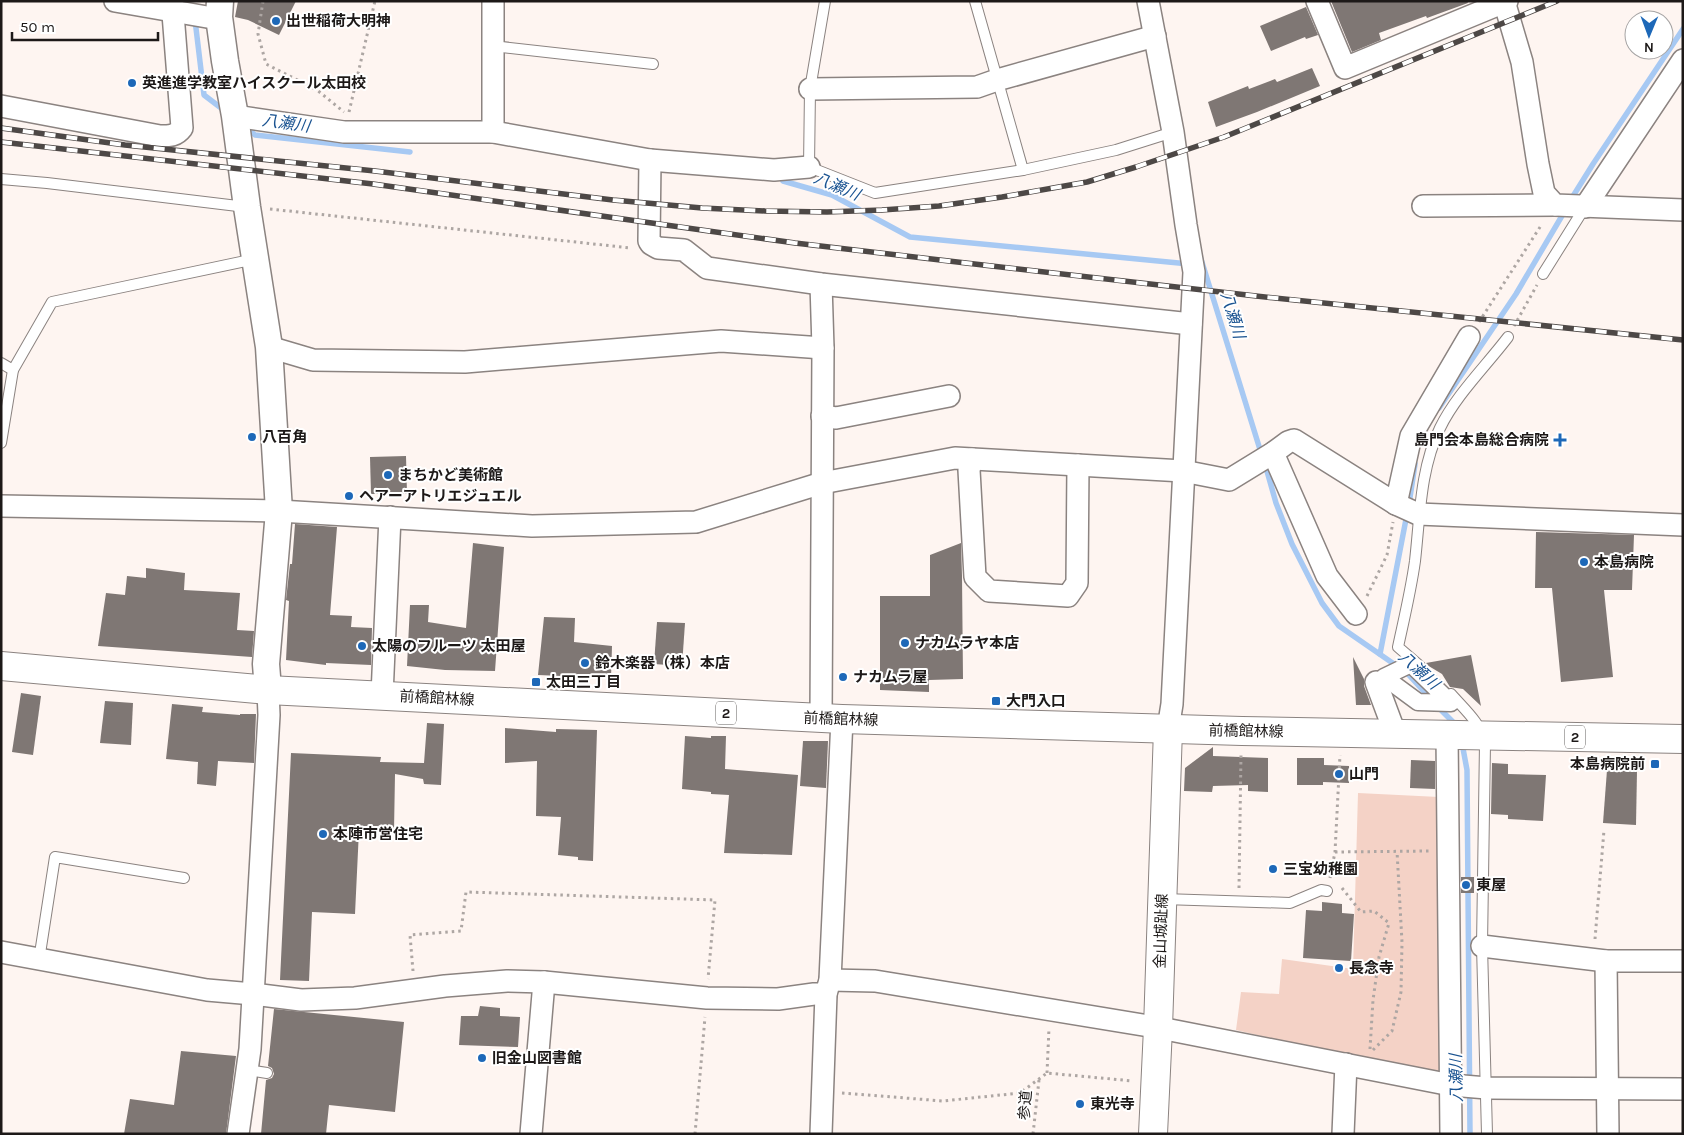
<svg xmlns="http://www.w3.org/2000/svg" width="1684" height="1135" font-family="Karla,'Noto Sans JP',sans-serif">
  <rect width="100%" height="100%" fill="#fef5f1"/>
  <path fill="#f4d2c6" d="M 1358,793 L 1439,797 L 1442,1078 L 1236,1030 L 1241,992 L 1279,994 L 1282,959 L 1353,969 Z"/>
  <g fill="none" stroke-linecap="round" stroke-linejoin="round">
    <g stroke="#a7c9f3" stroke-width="5.5">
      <path d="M 195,20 L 204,95 L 225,111"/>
      <path d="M 246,127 L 255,135 L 410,152"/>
      <path d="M 783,181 L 832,195 L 910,237 L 1189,264"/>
      <path d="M 1570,201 L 1593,164 L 1683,29"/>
      <path d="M 1201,259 L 1262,456"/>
      <path d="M 1439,408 L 1516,294 L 1566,209"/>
      <path d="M 1265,464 L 1276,503 L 1292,544 L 1322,603 L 1339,626 L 1407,673 L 1430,698"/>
      <path d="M 1409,504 L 1415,464"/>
      <path d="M 1380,654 L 1407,514"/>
      <path d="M 1438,707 L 1456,725"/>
      <path d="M 1462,743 L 1467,770 L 1470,1134"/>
    </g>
  </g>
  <g fill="#7f7774">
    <path d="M 238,1 L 296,1 L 279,35 L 248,20 L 235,17 Z"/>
    <path d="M 1331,1 L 1467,1 L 1468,3 L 1427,18 L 1426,16 L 1379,33 L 1381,40 L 1352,52 Z"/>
    <path d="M 1306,7 L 1318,35 L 1306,39 L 1305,37 L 1271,51 L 1260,26 Z"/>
    <path d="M 1312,68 L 1320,86 L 1257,112 L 1216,127 L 1208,102 L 1248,86 L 1249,89 L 1275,79 L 1277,82 Z"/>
    <path d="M 406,456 L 407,494 L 371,494 L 370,457 Z"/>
    <path d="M 295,524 L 337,527 L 330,615 L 352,616 L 351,627 L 372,628 L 371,665 L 326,663 L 326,665 L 286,660 L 289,601 L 286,600 L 290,564 L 292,564 Z"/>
    <path d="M 1536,532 L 1634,535 L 1632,590 L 1604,590 L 1613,677 L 1561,682 L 1552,588 L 1535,588 Z"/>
    <path d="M 473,543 L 504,547 L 495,671 L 445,670 L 407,666 L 410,605 L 429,605 L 428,622 L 466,628 Z"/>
    <path d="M 961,543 L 962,576 L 963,679 L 929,680 L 929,692 L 880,690 L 880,596 L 930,596 L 930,555 Z"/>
    <path d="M 146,568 L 185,573 L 184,590 L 240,593 L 237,630 L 254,631 L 252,657 L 98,646 L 106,593 L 125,595 L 127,576 L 146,578 Z"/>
    <path d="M 544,617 L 575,618 L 574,642 L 612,646 L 611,678 L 538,675 Z"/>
    <path d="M 657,622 L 685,623 L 682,666 L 654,664 Z"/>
    <path d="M 1471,655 L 1481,706 L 1463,689 L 1450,687 L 1442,674 L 1427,665 L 1426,663 Z"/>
    <path d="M 1353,657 L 1364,679 L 1364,686 L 1371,705 L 1356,705 Z"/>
    <path d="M 21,693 L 41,696 L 33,755 L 12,752 Z"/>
    <path d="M 105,701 L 133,703 L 131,745 L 100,743 Z"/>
    <path d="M 172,704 L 203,707 L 202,712 L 240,715 L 240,714 L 256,714 L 254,763 L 218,761 L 216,786 L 197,784 L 198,762 L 166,759 Z"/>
    <path d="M 427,723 L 444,724 L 441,785 L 424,784 L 423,779 L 395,774 L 394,831 L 359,830 L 355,914 L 312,912 L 309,981 L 280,980 L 291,753 L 381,757 L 380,762 L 424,763 Z"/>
    <path d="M 505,728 L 556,732 L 556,729 L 597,730 L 593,861 L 578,860 L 578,857 L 558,855 L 561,817 L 536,816 L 537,761 L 505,763 Z"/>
    <path d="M 685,736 L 711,738 L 711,736 L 726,736 L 725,769 L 798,775 L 792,855 L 724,853 L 729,795 L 711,794 L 711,792 L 682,789 Z"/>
    <path d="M 803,741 L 828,741 L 826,788 L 800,786 Z"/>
    <path d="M 1213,747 L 1213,756 L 1268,758 L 1268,792 L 1248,791 L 1248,785 L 1213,786 L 1212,792 L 1184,791 L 1185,768 Z"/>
    <path d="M 1297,758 L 1324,758 L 1324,765 L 1349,766 L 1349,783 L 1323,782 L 1323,785 L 1297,785 Z"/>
    <path d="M 1411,760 L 1435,761 L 1435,789 L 1410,788 Z"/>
    <path d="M 1492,763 L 1508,764 L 1508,774 L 1546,775 L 1543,821 L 1508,819 L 1508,815 L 1491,814 Z"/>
    <path d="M 1607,770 L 1637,771 L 1636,825 L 1603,823 Z"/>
    <rect x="1461" y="877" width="13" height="16"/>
    <path d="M 1322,902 L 1342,904 L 1342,913 L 1354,914 L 1351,961 L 1303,958 L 1306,910 L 1322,911 Z"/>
    <path d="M 480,1006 L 500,1008 L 500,1016 L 520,1017 L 518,1047 L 459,1045 L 461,1016 L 478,1016 Z"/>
    <path d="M 274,1009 L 404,1022 L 395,1112 L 329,1105 L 326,1134 L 261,1134 L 266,1080 L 272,1078 L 274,1074 L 272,1068 L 268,1066 Z"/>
    <path d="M 181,1051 L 236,1056 L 226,1134 L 124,1134 L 130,1099 L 174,1105 Z"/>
  </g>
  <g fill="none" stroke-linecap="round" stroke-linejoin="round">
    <g stroke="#8b8380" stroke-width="12">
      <g id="service">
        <path d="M 825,1 L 810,89 L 809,167 L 875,193 L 1023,170 L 1116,150 L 1173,132"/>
        <path d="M 975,1 L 1023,170"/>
        <path d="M 493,46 L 653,64"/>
        <path d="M 1,179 L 47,183 L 246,207"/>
        <path d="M 1543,274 L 1585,207"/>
        <path d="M 1,363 L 13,370"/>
        <path d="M 1,443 L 13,370 L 52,302 L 255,259"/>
        <path d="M 1420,666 L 1398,647 C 1404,619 1411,590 1415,561 C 1420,517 1420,469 1440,428 C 1456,395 1486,366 1508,337"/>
        <path d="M 1451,694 C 1464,709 1481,723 1485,743 L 1482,946 L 1487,1134"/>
        <path d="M 1163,899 L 1290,903 L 1321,890 L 1327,891"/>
        <path d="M 39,960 L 55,857 L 184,878"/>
        <path d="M 248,1070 L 267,1073"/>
      </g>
    </g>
    <g stroke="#8b8380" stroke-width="19">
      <path id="pedestrian" d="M 1411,664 L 1414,667 L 1451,703 L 1418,702 L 1384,677 Z"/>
    </g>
    <g stroke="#8b8380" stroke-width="24">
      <g id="minor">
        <path d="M 115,1 L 207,17 L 219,17"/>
        <path d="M 493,1 L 493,132"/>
        <path d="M 1148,1 L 1173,132 L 1186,225 L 1194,272 L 1172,704 L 1168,729"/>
        <path d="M 1317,1 L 1345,68 L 1507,1"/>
        <path d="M 1504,1 L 1522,62 L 1538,164 L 1544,193 L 1555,205 L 1683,210"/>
        <path d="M 810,89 L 977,87 L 997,80 L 1155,36"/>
        <path d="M 1,106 L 160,136 C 170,136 176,136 182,128 L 172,1"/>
        <path d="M 235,116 L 344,132 L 493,132 L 650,160 L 774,170 L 809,167"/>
        <path d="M 650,160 L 649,241 L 651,244 L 658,248 L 684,250 L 707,268 L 821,284 L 1191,324"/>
        <path d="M 1423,206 L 1555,205"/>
        <path d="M 1585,207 L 1683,60"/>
        <path d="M 269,347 L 313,360 L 465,362 L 721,341 L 823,348"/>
        <path d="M 822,416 L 836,418 L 949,396"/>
        <path d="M 1273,453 L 1327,576 L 1356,614"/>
        <path d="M 972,459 L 969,470 L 975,577 L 989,591 L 1068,596 L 1077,583 L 1078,465"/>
        <path d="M 1396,504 L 1411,436 L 1469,337"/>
        <path d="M 1,506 L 279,511 L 532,526 L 696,522 L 822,483 L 955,458 L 1183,471 L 1229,480 L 1273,453 L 1288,442 L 1294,440 L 1396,504 L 1418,514 L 1683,525"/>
        <path d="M 1376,682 L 1395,733"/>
        <path d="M 382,695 L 390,517"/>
        <path d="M 821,718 L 823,348 L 821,284"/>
        <path d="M 1447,734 L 1451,1134"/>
        <path d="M 1482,946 L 1606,961 L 1683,961"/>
        <path d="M 1,952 L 207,990 L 253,994 L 301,1000 L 355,998 L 445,986 L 507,981 L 544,982 L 707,998 L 778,999 L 814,994 L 826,994"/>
        <path d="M 1606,961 L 1608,1134"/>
        <path d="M 830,980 L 875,981 L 1155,1027 L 1451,1085 L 1487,1088 L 1683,1089"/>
        <path d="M 238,1134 L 250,1049 L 269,715 L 268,690"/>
        <path d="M 531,1134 L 544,982"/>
        <path d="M 821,1134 L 826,994 L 830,980 L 842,719"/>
        <path d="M 1343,1134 L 1346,1064"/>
      </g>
    </g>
    <g stroke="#8b8380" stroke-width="29">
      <path id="tertiary" d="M 220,1 L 219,17 L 225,61 L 235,116 L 247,207 L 269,347 L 279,511 L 266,664 L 268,690"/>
    </g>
    <g stroke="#8b8380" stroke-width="30">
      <path id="secondary" d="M 1153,1134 L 1158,1028 L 1168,729"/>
    </g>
    <g stroke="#8b8380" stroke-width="30">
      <path id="primary" d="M 1,666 L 268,690 L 842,719 L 1242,731 L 1683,739"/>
    </g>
    <g stroke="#ada6a3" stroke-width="3" stroke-dasharray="2.5 4" stroke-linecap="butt">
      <path d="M 263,1 L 258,34 L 266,64 L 317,90 L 344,112"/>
      <path d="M 349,112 L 375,1"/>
      <path d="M 270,209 L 631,248"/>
      <path d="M 1479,322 L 1542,224"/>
      <path d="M 1514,326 L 1537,285"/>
      <path d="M 1367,596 L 1387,555 L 1393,522"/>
      <path d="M 1335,852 L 1430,851"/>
      <path d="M 1330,878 L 1335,852 L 1340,755"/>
      <path d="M 1239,888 L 1241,754"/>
      <path d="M 1342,888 L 1361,912 L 1374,911 L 1389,923 L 1379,957 L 1373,1000 L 1370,1049"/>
      <path d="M 1595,939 L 1604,830"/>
      <path d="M 413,971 L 410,935 L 461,931 L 466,892 L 715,900 L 708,979"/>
      <path d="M 1373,1050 L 1392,1031 L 1401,992 L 1402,942 L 1397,851"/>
      <path d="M 1047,1073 L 1049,1028"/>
      <path d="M 842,1093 L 943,1101 L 1020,1093 L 1047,1073 L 1133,1081"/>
      <path d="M 695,1134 L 705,1017"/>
      <path d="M 1033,1134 L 1039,1080"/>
    </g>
    <use href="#service" stroke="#fff" stroke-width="10"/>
    <use href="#pedestrian" stroke="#fff" stroke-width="16"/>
    <use href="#minor" stroke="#fff" stroke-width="21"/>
    <use href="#tertiary" stroke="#fff" stroke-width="26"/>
    <use href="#secondary" stroke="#fff" stroke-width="28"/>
    <use href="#primary" stroke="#fff" stroke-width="28"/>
    <g stroke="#4d4846" stroke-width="5.5">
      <g id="rail">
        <path d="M 1,128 L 125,145 L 375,171 L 613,200 L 702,208 L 765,211 L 827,212 L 882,210 L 939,206 L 1002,197 L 1087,182 L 1136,167 L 1224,137 L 1557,1"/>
        <path d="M 1,142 L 373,184 L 795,243 L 983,265 L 1256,296 L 1683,340"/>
      </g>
    </g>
    <use href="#rail" stroke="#fff" stroke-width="4" stroke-dasharray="11" stroke-linecap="butt"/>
  </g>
  <g fill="#1d68b8" stroke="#fff" stroke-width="2">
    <circle cx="276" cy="21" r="5"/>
    <circle cx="132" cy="83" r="5"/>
    <circle cx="252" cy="437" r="5"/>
    <path d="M1557.5 432.5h5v5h5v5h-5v5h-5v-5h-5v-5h5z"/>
    <circle cx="388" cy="475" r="5"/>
    <circle cx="349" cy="496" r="5"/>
    <circle cx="1584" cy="562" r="5"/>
    <circle cx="905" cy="643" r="5"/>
    <circle cx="362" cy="646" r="5"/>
    <circle cx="585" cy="663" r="5"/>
    <circle cx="843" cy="677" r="5"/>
    <rect x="531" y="677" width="10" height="10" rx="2.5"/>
    <rect x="991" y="696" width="10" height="10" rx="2.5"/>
    <rect x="1650" y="759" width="10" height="10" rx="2.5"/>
    <circle cx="1339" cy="774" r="5"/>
    <circle cx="323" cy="834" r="5"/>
    <circle cx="1273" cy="869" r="5"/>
    <circle cx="1466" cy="885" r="5"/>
    <circle cx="1339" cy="968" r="5"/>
    <circle cx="482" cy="1058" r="5"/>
    <circle cx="1080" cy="1104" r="5"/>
  </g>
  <g text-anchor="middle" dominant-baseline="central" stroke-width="4" stroke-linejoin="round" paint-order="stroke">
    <g fill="#fff" stroke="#615e5d" stroke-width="1">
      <rect x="716" y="701.5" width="20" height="23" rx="4"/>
      <rect x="1565" y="725.5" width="20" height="23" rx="4"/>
    </g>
    <g font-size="14" font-weight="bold" fill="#1d1918">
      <text x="726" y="713">2</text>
      <text x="1575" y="737">2</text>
    </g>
    <g font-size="15" font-weight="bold" fill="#1d1918" stroke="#fff" text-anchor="start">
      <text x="286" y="21">出世稲荷大明神</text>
      <text x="142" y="83">英進進学教室ハイスクール太田校</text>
      <text x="262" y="437">八百角</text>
      <text x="1549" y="440" text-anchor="end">島門会本島総合病院</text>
      <text x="398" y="475">まちかど美術館</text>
      <text x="359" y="496">ヘアーアトリエジュエル</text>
      <text x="1594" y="562">本島病院</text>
      <text x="915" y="643">ナカムラヤ本店</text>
      <text x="372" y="646">太陽のフルーツ 太田屋</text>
      <text x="595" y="663">鈴木楽器（株）本店</text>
      <text x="853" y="677">ナカムラ屋</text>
      <text x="546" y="682">太田三丁目</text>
      <text x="1006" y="701">大門入口</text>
      <text x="1645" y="764" text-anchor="end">本島病院前</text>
      <text x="1349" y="774">山門</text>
      <text x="333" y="834">本陣市営住宅</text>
      <text x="1283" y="869">三宝幼稚園</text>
      <text x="1476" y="885">東屋</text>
      <text x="1349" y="968">長念寺</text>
      <text x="492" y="1058">旧金山図書館</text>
      <text x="1090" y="1104">東光寺</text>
    </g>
    <g font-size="15" fill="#1d1918" stroke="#fff">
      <text transform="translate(437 698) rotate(3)">前橋館林線</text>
      <text transform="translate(841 719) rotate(2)">前橋館林線</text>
      <text transform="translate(1246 731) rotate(1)">前橋館林線</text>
      <text transform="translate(1161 931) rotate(-88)">金山城趾線</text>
      <text transform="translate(1025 1105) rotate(-85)">参道</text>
    </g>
    <g font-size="16" font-style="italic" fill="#1a5391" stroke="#fff">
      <text transform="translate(286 123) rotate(8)">八瀬川</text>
      <text transform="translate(837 186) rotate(23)">八瀬川</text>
      <text transform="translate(1233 315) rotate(73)">八瀬川</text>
      <text transform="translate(1419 670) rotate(42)">八瀬川</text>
      <text transform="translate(1456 1078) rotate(-91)">八瀬川</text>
    </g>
  </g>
  <rect width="1684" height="1135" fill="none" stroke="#1d1918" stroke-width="5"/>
  <g transform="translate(1649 35) rotate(181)"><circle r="24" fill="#ffffff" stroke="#a5a3a3"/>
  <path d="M0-4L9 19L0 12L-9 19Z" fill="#1d68b8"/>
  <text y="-8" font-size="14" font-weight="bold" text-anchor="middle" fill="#1d1918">N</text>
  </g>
  <path d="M12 32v8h146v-8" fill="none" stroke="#1d1918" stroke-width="2.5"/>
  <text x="20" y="32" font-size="15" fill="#1d1918" stroke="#ffffff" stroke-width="4" paint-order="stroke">50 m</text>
</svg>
